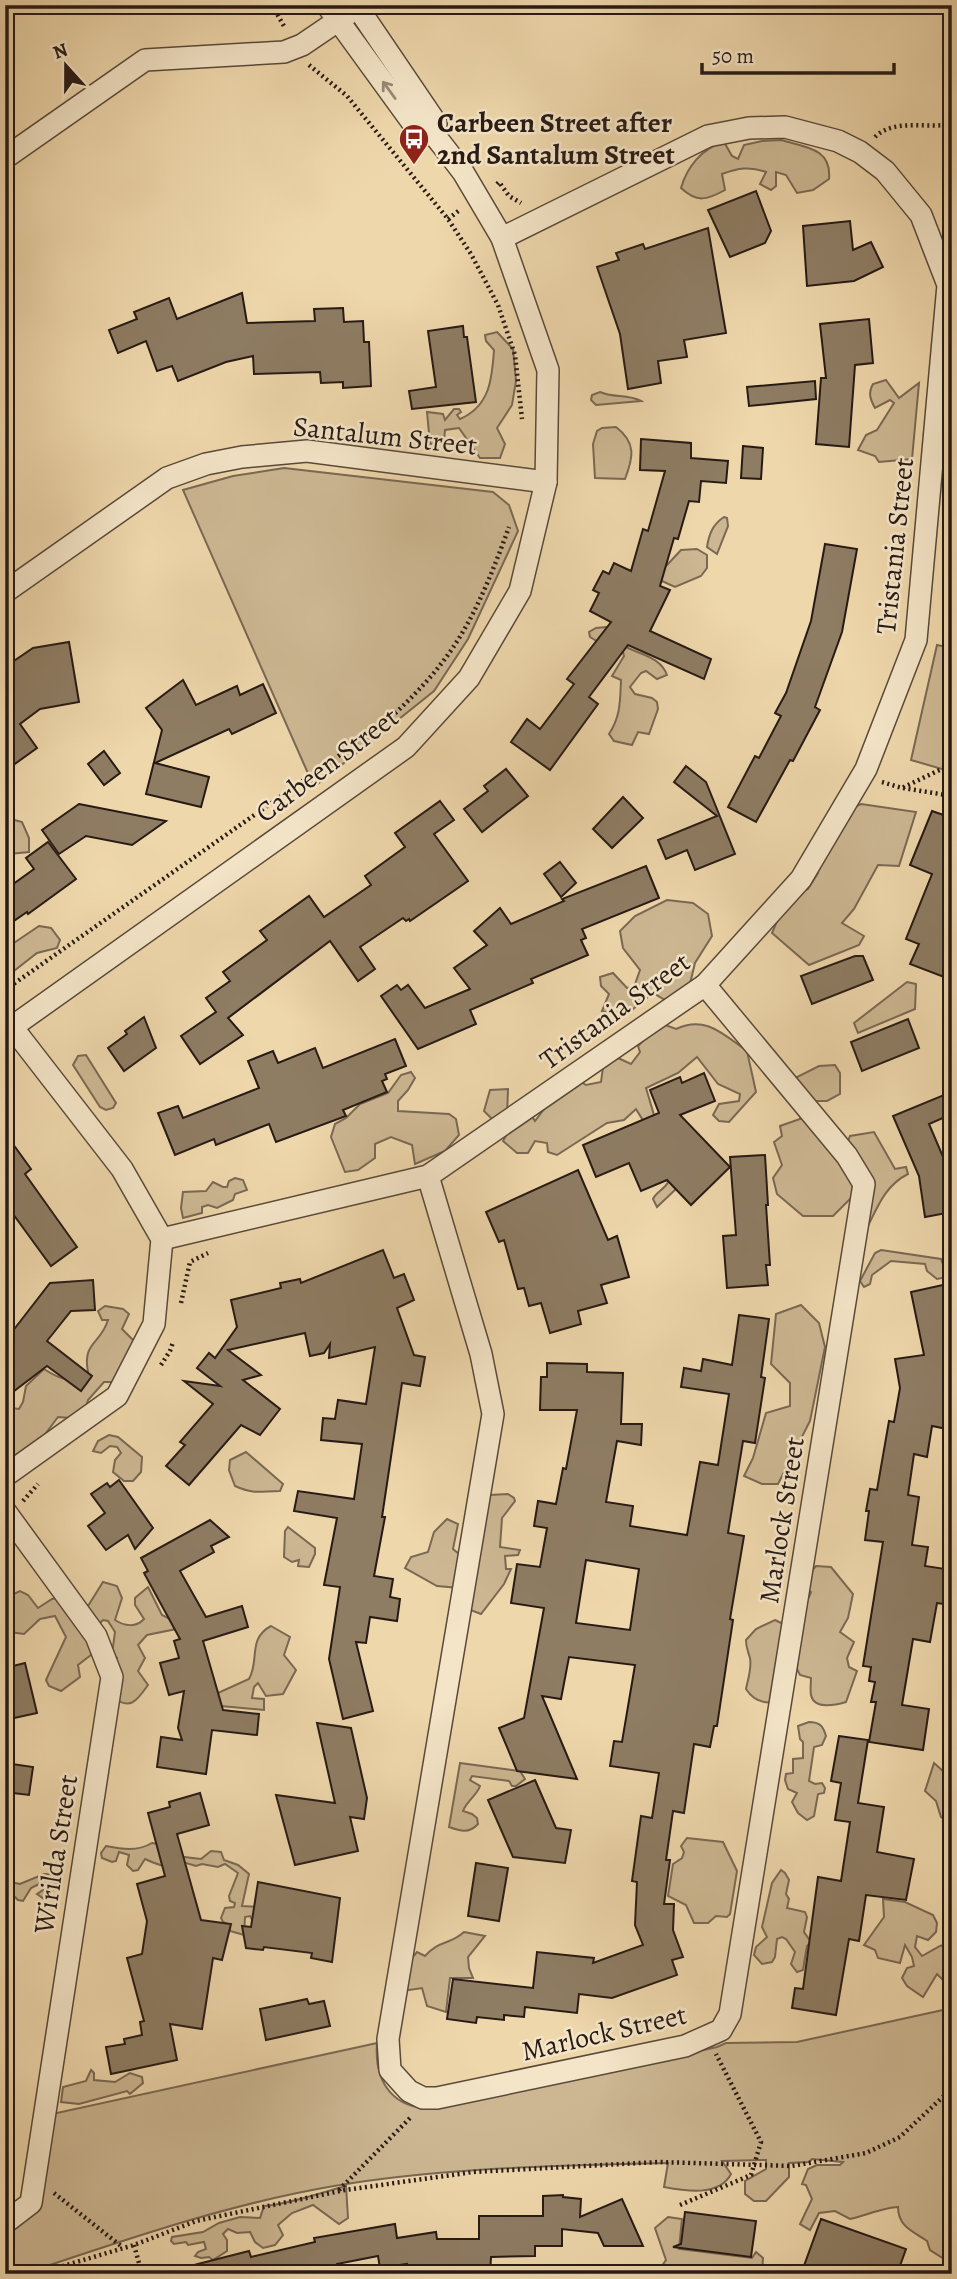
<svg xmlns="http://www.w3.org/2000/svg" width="957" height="2279" font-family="Alegreya,serif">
  <rect width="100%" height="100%" fill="#eed7ab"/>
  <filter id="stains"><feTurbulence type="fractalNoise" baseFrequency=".00286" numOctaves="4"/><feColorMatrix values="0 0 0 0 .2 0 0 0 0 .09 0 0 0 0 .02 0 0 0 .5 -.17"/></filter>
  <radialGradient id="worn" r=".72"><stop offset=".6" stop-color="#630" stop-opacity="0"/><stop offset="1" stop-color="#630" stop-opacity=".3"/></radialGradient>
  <g fill="#ccb792" stroke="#7a6854" stroke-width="2">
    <path d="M 781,140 C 805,147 832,148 829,179 L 813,190 L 797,193 L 786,175 L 776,172 L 776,186 L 771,190 L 760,184 L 766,172 C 750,166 738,168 722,174 L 725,190 C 707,200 697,203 681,188 C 687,167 702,148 724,142 L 732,156 L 738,159 L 744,145 L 762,141 Z"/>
    <path d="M 497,332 L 513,349 L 516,381 L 512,405 L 497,428 L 505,444 L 500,458 L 480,458 L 459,428 L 445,430 L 444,441 L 430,444 L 427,412 L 443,414 L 445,420 L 454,409 L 459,409 L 461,412 L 457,415 L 460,419 C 490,406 492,379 494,350 L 486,341 L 485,335 Z"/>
    <path d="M 886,380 L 899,398 L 919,383 L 912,459 L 879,462 L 875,456 L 858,450 L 866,435 L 877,430 L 894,403 L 890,400 L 875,408 C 870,399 868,393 873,384 Z"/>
    <path d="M 600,392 C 613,398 628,394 641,401 L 596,405 L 591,400 L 592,395 Z"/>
    <path d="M 616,427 C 637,443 633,458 625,479 L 595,478 L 593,444 L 597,431 L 602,428 Z"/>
    <path d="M 284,468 L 493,492 L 509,505 L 518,531 L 468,639 L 434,691 L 314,787 L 183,490 L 233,476 Z"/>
    <path d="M 724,517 L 727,518 L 728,526 L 717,554 L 707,547 C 709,534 713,524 724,517 Z"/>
    <path d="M 697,549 L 707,555 L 707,568 L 701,576 L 675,587 L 653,577 L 660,567 L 667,565 L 681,550 Z"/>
    <path d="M 606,627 L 611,631 C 620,656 658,649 667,675 L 657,679 L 646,671 L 641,673 L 630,687 L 635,694 L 652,698 L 657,702 L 658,709 L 649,734 L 638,732 L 632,745 L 614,741 L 609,734 C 621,716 620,700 621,680 L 612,676 L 624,656 L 623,652 L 614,652 L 590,637 L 589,632 L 596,628 Z"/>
    <path d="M 937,645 L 952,648 L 952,772 L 911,760 Z"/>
    <path d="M 861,804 L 916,812 L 899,866 L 878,865 L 854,909 L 842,923 L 864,936 L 859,945 L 809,965 L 772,933 L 780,914 L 799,893 L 808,889 L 818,873 L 821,853 L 835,816 Z"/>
    <path d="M 11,819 L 22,822 L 29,838 L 29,852 L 9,854 L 5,852 L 5,822 Z"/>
    <path d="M 667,900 L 693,903 L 708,914 L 712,936 L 695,963 L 689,988 L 670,1003 L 653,993 L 623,1017 L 602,1011 L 609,994 L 601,986 L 600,977 L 613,973 L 627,988 L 634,987 L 640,970 L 623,948 L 620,931 L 635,916 Z"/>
    <path d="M 39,926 L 51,928 L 60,940 L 57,948 L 37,953 L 5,978 L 5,949 Z"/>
    <path d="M 907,982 L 916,984 L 915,1009 L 858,1033 L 854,1023 Z"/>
    <path d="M 660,1023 L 676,1029 C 705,1015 723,1034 747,1051 L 756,1092 L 729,1122 L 719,1121 L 713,1115 L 719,1104 L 739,1101 L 740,1094 L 718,1084 L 697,1057 L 678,1073 L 646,1088 L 676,1189 L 657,1207 L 653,1199 C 656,1192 665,1189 668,1182 C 675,1164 645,1125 636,1109 L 624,1120 L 607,1123 L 557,1155 L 548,1152 L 547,1143 L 535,1141 L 528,1153 L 517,1153 L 503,1141 L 507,1134 L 484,1111 L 490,1090 L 508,1089 L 507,1117 L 531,1115 L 535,1121 L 554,1096 L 578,1080 L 586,1085 L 601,1082 L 603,1067 L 618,1058 L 631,1064 L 640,1052 L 638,1046 C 647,1038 649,1029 660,1023 Z"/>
    <path d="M 86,1055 L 116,1103 L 113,1108 L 106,1110 L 100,1107 L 73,1065 L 78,1056 Z"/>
    <path d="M 835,1065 L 840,1073 L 840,1094 L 827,1101 L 815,1101 L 817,1110 L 843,1154 L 850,1136 L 874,1132 L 895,1169 L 906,1167 L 908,1174 C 884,1186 877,1209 865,1232 L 853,1196 L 833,1216 L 803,1216 L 777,1194 L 773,1178 L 782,1165 L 774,1142 L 782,1136 L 780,1126 L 800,1119 L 804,1100 L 799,1094 L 797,1077 L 819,1066 Z"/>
    <path d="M 411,1072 L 415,1078 L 408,1090 L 398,1101 L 398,1111 L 449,1114 L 456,1119 L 459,1135 L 445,1151 L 415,1164 L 412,1145 L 391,1137 L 375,1144 L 375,1158 L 358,1170 L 345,1172 L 331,1137 L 335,1124 L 346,1118 L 360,1104 L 388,1093 L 401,1075 Z"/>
    <path d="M 235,1178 L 243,1180 L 247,1190 L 235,1194 L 233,1200 L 217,1208 L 208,1205 L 202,1207 L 202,1213 L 183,1218 L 181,1208 L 183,1192 L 206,1191 L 213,1182 L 223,1187 L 227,1187 L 229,1181 Z"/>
    <path d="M 881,1250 L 941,1259 L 945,1269 L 952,1270 L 952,1276 L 937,1279 L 927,1271 L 925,1264 L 891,1261 L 872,1275 L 870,1284 L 864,1287 L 860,1281 L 875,1253 Z"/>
    <path d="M 801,1305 L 819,1323 L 825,1347 L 810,1421 L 778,1484 L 762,1484 L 744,1476 L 753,1458 L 766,1413 L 790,1406 L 790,1383 L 771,1364 L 776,1314 Z"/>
    <path d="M 105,1306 L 123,1309 L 129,1314 L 122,1329 L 140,1347 L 119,1382 L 104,1382 L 88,1400 L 86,1408 L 71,1418 L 58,1417 L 37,1445 L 5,1466 L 5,1407 L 19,1409 L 23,1402 L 26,1386 L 44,1369 C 61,1380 71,1384 88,1372 C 82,1342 101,1344 108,1320 L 102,1320 L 98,1311 Z"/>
    <path d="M 109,1435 L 118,1437 L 142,1457 L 141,1472 L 133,1481 L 124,1481 L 113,1472 L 115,1460 L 121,1453 L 117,1447 L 110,1446 L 101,1453 L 93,1451 L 98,1441 Z"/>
    <path d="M 246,1452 L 283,1484 L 280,1491 C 261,1491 255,1495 235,1486 L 229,1470 L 230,1460 Z"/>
    <path d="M 508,1494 L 514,1498 L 515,1501 L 502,1518 L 500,1547 L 520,1550 L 518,1555 L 505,1556 L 506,1569 L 511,1569 L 504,1584 L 481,1614 L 465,1608 L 470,1589 L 437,1586 L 405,1568 L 411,1557 L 428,1552 L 434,1532 L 447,1519 L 458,1524 L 453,1549 L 463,1557 L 490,1495 Z"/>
    <path d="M 288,1527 L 315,1548 L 315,1554 L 309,1567 L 298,1566 L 299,1560 L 292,1562 L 284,1557 L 285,1531 Z"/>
    <path d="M 816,1566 L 831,1567 L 853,1594 L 848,1618 L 840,1632 L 854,1642 L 847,1658 L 849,1667 L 857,1671 L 846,1702 C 836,1705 814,1710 811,1695 C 810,1690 811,1683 811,1678 L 800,1675 L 797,1669 L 800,1602 L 809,1597 L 811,1592 L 806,1588 L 803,1581 Z"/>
    <path d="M 103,1582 L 117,1586 L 122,1598 L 115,1620 C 124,1626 136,1628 144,1619 L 135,1605 L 135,1598 L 148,1587 L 162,1615 L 186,1627 L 147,1635 L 138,1645 L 145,1658 L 138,1671 L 148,1685 C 138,1699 131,1711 114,1698 L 117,1658 L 112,1654 L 115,1632 L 108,1621 L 103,1620 L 99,1624 L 91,1655 L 78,1665 L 80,1677 L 61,1691 L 49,1686 L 46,1680 L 66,1637 L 55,1616 L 40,1619 L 24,1634 L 9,1632 L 5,1626 L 5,1598 L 20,1591 L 28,1595 L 38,1608 L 52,1599 L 72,1594 L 88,1606 Z"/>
    <path d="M 775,1620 L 794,1629 L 775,1702 C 762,1704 753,1700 746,1689 C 748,1679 752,1668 750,1658 C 748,1651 746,1648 746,1640 L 756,1629 Z"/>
    <path d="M 271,1626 L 290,1637 L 284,1655 L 296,1670 L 283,1694 L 266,1696 L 258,1683 L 254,1687 L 252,1698 L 264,1699 L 264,1710 L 199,1704 L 198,1702 L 249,1679 C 260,1660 247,1639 271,1626 Z"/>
    <path d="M 809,1722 C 820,1722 823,1726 826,1736 L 822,1745 L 814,1747 L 809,1781 L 815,1784 L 822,1783 L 825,1788 L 824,1793 L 818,1794 L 814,1816 L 807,1820 L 798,1813 L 792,1802 L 797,1793 L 788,1789 L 785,1780 L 786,1774 L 793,1773 L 793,1759 L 803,1758 L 803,1742 L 800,1739 L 798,1726 Z"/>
    <path d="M 460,1763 L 520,1771 L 525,1779 L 516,1786 L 512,1786 L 509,1781 L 472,1776 L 470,1780 L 480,1786 C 477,1795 467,1801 463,1811 L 472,1814 L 477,1818 L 478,1824 C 469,1834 460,1831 449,1827 Z"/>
    <path d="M 934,1763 L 943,1771 L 948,1782 L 943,1787 L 944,1791 L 952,1791 L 952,1821 L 950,1822 L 941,1817 L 936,1801 L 925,1791 Z"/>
    <path d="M 687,1838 L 723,1842 L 737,1871 L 730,1914 L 727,1917 L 716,1916 L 708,1923 L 694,1923 L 686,1905 L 668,1896 L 673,1864 L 682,1858 L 684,1852 L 681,1846 Z"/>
    <path d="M 152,1843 L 164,1845 L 176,1856 L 201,1859 L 211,1851 L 221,1852 L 224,1860 L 238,1865 L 249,1874 L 242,1906 L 259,1907 L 254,1923 L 250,1916 L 245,1917 L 244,1935 L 230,1931 L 230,1925 L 223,1922 L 221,1918 L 225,1908 L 234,1907 L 235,1903 L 230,1901 L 229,1896 L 238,1873 L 225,1864 L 218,1867 L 202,1864 L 196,1866 L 186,1863 C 173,1871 158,1865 145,1859 L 138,1870 L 133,1871 L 127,1865 L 129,1855 L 119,1852 L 116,1861 L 112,1862 L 102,1858 L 101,1853 L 106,1846 C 121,1849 137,1852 152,1843 Z"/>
    <path d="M 781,1870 L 785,1873 L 789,1880 L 786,1894 L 789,1899 L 787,1908 L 805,1912 L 807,1917 L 804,1932 L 811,1942 L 807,1946 L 803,1970 L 797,1972 L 791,1964 L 795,1952 L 786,1939 L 782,1937 L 777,1939 L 775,1957 L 772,1962 L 762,1964 L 754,1955 L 756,1947 L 767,1937 L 762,1927 L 772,1883 Z"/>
    <path d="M 44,1874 L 57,1875 L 55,1888 L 44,1899 L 37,1894 L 43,1890 L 39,1884 L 31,1888 L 23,1901 L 18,1900 L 10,1892 L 5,1895 L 5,1881 L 20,1884 Z"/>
    <path d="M 883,1899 L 905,1902 L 933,1915 L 937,1923 L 936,1932 L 928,1940 L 917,1936 L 915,1947 L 922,1956 L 940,1946 L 952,1943 L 952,1989 L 937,1974 L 923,1997 L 907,1986 L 902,1978 L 907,1968 L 914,1966 L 912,1957 L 905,1945 L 900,1963 L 878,1958 L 875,1950 L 864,1945 L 884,1917 Z"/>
    <path d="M 464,1932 L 485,1936 L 468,1957 L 469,1968 L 473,1978 L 450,1978 L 446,2012 L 427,2006 L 422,1988 L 402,1991 L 411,1959 L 417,1952 L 425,1956 C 439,1940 450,1945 464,1932 Z"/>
    <path d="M 952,2008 L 952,2264 L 930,2250 L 927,2241 C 912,2231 898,2226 898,2207 C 885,2207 864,2216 850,2219 L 835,2211 L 819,2213 L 810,2230 L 800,2224 L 812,2199 L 806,2185 L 802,2184 L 808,2169 L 817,2165 L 840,2165 L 843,2162 L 812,2159 L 809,2162 L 789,2163 L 789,2177 L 766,2201 L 754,2201 L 745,2194 L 745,2181 L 766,2169 L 766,2160 L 722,2161 L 731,2174 C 719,2197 685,2191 664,2187 L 668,2163 C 557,2166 445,2167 334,2186 C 228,2204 125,2240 23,2274 L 5,2274 L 5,2231 L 38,2206 L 52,2114 L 377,2043 C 374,2084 395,2112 439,2108 L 717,2047 L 726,2043 L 797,2042 Z"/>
    <path d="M 91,2070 L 94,2073 L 94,2080 L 115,2082 L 130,2073 L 142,2077 L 143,2083 L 130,2094 L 127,2091 L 79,2104 L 61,2102 L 63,2087 L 86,2081 Z"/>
    <path d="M 346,2186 L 348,2218 L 339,2224 L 313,2205 L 292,2213 L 278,2225 L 283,2235 L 275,2245 L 263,2248 L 255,2242 L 250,2232 L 237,2233 L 228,2229 L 223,2234 L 227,2240 L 227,2251 L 213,2260 L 209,2257 L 201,2258 L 195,2256 L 198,2252 L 206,2249 L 204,2242 L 188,2245 L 186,2242 L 174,2244 L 171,2241 L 172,2237 L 203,2232 L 219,2223 L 240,2217 L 260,2218 L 264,2206 C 290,2204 319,2193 346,2186 Z"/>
    <path d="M 668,2217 L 682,2219 L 679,2249 L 752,2258 L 756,2252 L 763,2258 L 762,2274 L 656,2274 L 666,2260 L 655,2228 Z"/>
  </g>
  <g fill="#8e7c63" stroke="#271a15" stroke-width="2" fill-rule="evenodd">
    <path d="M 756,191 L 771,231 L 765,243 L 730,257 L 708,210 Z"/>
    <path d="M 850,221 L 853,250 L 871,242 L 883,267 L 854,281 L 807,286 L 803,226 Z"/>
    <path d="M 708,228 L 726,333 L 684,340 L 687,357 L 658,361 L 661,383 L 628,389 L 620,334 L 597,267 L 619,260 L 616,253 L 643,244 L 645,249 Z"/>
    <path d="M 242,293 L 247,323 L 315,321 L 314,309 L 343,308 L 344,322 L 363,321 L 364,342 L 369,342 L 371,386 L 343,388 L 343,382 L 321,383 L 320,372 L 254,374 L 253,356 L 226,362 L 178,381 L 172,366 L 157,371 L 146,341 L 118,353 L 109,330 L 137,319 L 134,312 L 169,298 L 177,319 Z"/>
    <path d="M 869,319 L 873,363 L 855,365 L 849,447 L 816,444 L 821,378 L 826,378 L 820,324 Z"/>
    <path d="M 463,326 L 464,337 L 467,337 L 476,402 L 412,409 L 409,391 L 436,387 L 428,331 Z"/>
    <path d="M 815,381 L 816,399 L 749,406 L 747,387 Z"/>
    <path d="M 641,439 L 691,443 L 691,458 L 728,461 L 726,483 L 701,481 L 699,502 L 689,501 L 678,539 L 674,538 L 660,586 L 670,590 L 650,631 L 711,659 L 704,679 L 628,645 L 589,697 L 598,704 L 550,770 L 511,742 L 527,719 L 540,729 L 574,684 L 567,679 L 611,622 L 590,611 L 599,593 L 593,590 L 603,571 L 609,574 L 614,563 L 631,571 L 643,529 L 648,531 L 665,471 L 640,470 Z"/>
    <path d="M 743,446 L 763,448 L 761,479 L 741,478 Z"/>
    <path d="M 825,544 L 857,549 L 842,632 L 815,707 L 820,710 L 793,761 L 790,760 L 756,822 L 728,807 L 755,756 L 759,758 L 781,716 L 775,713 L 786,693 L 811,621 Z"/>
    <path d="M 69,642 L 79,702 L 40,709 L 20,724 L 37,748 L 5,771 L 5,667 L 33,648 Z"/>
    <path d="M 183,680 L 196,705 L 237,686 L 240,695 L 263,684 L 276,713 L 232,734 L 229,729 L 155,763 L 209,777 L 201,807 L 146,794 L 162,730 L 146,708 Z"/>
    <path d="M 104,751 L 120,773 L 104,785 L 88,764 Z"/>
    <path d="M 686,766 L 706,782 L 735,854 L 695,870 L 687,850 L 666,859 L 658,840 L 717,816 L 674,782 Z"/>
    <path d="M 506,769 L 528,796 L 482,832 L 464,809 L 488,791 L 484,786 Z"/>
    <path d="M 623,797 L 643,818 L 612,848 L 593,829 Z"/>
    <path d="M 440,801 L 454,820 L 434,834 L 468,881 L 410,921 L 409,919 L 406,921 L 403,918 L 360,947 L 375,969 L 358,981 L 330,941 L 228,1018 L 243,1035 L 200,1064 L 181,1036 L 216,1012 L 206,998 L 230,981 L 223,972 L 267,940 L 260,931 L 309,896 L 324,917 L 371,885 L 365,876 L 405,847 L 395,833 Z"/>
    <path d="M 79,804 L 166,821 L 132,845 L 86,836 L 59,854 L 42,830 Z"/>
    <path d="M 932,811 L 952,818 L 952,980 L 910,964 L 919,944 L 906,939 L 932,874 L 910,865 Z"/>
    <path d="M 48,842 L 76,879 L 28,914 L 27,912 L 5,927 L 5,890 L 34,869 L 26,858 Z"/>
    <path d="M 560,862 L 576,883 L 561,897 L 544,874 Z"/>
    <path d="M 646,866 L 659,898 L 582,929 L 586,938 L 581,940 L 588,955 L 531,979 L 533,983 L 470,1010 L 476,1024 L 418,1049 L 381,996 L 397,985 L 401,990 L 408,985 L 425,1008 L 470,989 L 454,968 L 487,945 L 474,931 L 500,908 L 511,924 L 564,901 L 562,899 Z"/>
    <path d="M 855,956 L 863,956 L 873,980 L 812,1004 L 801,976 Z"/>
    <path d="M 144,1017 L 156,1048 L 124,1071 L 108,1048 L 127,1034 L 125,1031 Z"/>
    <path d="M 908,1019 L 919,1048 L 862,1071 L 851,1042 Z"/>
    <path d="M 395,1039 L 406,1066 L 385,1074 L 387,1079 L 382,1081 L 387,1092 L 343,1110 L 346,1116 L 276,1142 L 269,1124 L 216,1145 L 214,1139 L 175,1155 L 158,1113 L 178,1106 L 183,1118 L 259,1088 L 248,1061 L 273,1051 L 278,1063 L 315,1048 L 323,1068 Z"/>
    <path d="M 704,1073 L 715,1101 L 680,1115 L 730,1167 L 691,1205 L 667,1180 L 641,1191 L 629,1163 L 596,1177 L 583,1145 L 659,1113 L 650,1090 L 680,1077 L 682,1083 Z"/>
    <path d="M 944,1095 L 952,1114 L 929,1124 L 952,1178 L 952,1212 L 925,1217 L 919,1176 L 893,1116 Z"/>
    <path d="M 5,1133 L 31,1169 L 25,1174 L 77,1247 L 51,1266 L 5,1203 Z"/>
    <path d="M 765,1155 L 768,1205 L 766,1205 L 770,1265 L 766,1265 L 768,1285 L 727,1288 L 723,1236 L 736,1235 L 730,1157 Z"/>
    <path d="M 578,1170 L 608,1240 L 617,1236 L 629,1277 L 601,1285 L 607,1303 L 578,1311 L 581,1324 L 550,1333 L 541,1303 L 529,1306 L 524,1288 L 518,1289 L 504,1240 L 499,1242 L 486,1212 Z"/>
    <path d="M 383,1250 L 394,1278 L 404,1274 L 414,1300 L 397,1308 L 414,1355 L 425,1357 L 420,1386 L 402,1383 L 382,1517 L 385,1517 L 374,1576 L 393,1579 L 390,1597 L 400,1599 L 397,1621 L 370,1617 L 366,1643 L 356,1642 L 373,1711 L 343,1719 L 329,1659 L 340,1587 L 324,1585 L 337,1518 L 294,1511 L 298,1491 L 354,1499 L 362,1444 L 321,1440 L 323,1418 L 335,1419 L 338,1400 L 366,1404 L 375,1347 L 329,1358 L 330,1344 L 324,1353 L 310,1356 L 305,1333 L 228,1350 L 261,1375 L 243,1380 L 280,1409 L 260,1435 L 241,1425 L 189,1485 L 166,1466 L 185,1445 L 180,1442 L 213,1404 L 184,1381 L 220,1386 L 197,1368 L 209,1353 L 215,1358 L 237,1327 L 231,1300 L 281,1288 L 280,1283 L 300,1279 L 301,1283 Z"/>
    <path d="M 93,1280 L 95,1310 L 71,1311 L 47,1341 L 92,1376 L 81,1391 L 47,1366 L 5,1398 L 5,1341 L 50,1283 Z"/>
    <path d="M 952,1283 L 952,1430 L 932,1426 L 927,1457 L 914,1454 L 908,1495 L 919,1497 L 912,1545 L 928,1547 L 925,1566 L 952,1570 L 952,1605 L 937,1603 L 930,1642 L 913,1639 L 902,1705 L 929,1709 L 923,1750 L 869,1742 L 876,1702 L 871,1702 L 875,1682 L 869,1681 L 871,1667 L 863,1666 L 883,1542 L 865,1540 L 869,1511 L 866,1511 L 870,1489 L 877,1490 L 889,1421 L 894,1422 L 900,1388 L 895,1359 L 924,1355 L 911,1292 Z"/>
    <path d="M 739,1315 L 769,1319 L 761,1377 L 765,1378 L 755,1443 L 743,1441 L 728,1533 L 744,1536 L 730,1619 L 733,1620 L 717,1726 L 714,1726 L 710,1747 L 694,1744 L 684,1813 L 673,1811 L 666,1860 L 670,1860 L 664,1904 L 674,1904 L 673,1930 L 683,1957 L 672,1960 L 677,1975 L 612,1998 L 579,1994 L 577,2013 L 525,2007 L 524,2017 L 504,2015 L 504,2020 L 477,2017 L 476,2023 L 447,2019 L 453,1979 L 533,1988 L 537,1952 L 594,1958 L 593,1963 L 643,1945 L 635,1925 L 637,1882 L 632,1881 L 641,1816 L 652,1818 L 659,1773 L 610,1766 L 614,1741 L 622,1742 L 635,1665 L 569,1657 L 561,1699 L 542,1696 L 577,1779 L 517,1771 L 499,1728 L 524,1718 L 544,1608 L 511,1603 L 517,1564 L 540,1567 L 547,1528 L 534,1526 L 538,1501 L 556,1504 L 563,1468 L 566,1469 L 577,1410 L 540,1410 L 541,1377 L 547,1377 L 547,1363 L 587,1364 L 587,1372 L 623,1373 L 621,1424 L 642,1424 L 641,1445 L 617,1441 L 606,1502 L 633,1506 L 630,1526 L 687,1535 L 700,1462 L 718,1465 L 729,1394 L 681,1387 L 684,1368 L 701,1371 L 703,1359 L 732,1365 ZM 586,1560 L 639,1569 L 630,1630 L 576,1623 Z"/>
    <path d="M 119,1480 L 153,1528 L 135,1549 L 128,1535 L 106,1550 L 88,1526 L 105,1513 L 91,1494 L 107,1483 L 110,1487 Z"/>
    <path d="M 210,1520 L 229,1537 L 211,1546 L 214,1552 L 180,1571 L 206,1617 L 242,1606 L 248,1627 L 203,1641 L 223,1710 L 259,1714 L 257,1735 L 212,1730 L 206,1774 L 157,1767 L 161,1737 L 182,1740 L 178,1728 L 184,1691 L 169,1695 L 160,1663 L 179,1658 L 174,1641 L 180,1639 L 144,1573 L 148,1571 L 141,1558 Z"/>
    <path d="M 25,1663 L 37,1713 L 5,1720 L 5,1668 Z"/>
    <path d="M 317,1723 L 351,1728 L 367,1798 L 364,1819 L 350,1817 L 358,1851 L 295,1865 L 276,1795 L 335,1803 Z"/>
    <path d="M 839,1736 L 868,1740 L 858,1803 L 884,1807 L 877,1852 L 914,1859 L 906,1900 L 866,1895 L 859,1941 L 849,1939 L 836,2015 L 792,2008 L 795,1988 L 803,1989 L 818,1877 L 841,1881 L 850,1822 L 835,1820 L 841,1783 L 831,1781 Z"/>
    <path d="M 5,1763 L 33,1767 L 29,1795 L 5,1792 Z"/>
    <path d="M 535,1780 L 556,1828 L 571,1830 L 565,1863 L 513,1857 L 488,1800 Z"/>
    <path d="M 200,1793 L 209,1825 L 177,1834 L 201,1920 L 231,1924 L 222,1960 L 213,1958 L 202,2029 L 170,2024 L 177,2060 L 111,2074 L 106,2047 L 125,2044 L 124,2039 L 142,2035 L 140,2022 L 144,2021 L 127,1958 L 142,1954 L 147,1921 L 137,1884 L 165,1876 L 148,1813 L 170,1807 L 169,1802 Z"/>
    <path d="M 476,1863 L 508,1868 L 499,1921 L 468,1916 Z"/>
    <path d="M 258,1882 L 340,1898 L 332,1962 L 311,1958 L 312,1953 L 264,1947 L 263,1950 L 246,1948 L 242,1926 L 251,1927 Z"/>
    <path d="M 307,1999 L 309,2004 L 324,2001 L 330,2026 L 266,2040 L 260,2009 Z"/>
    <path d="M 563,2195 L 563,2197 L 581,2199 L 580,2217 L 622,2199 L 643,2246 L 604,2246 L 598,2233 L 562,2229 L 562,2246 L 535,2246 L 535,2256 L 491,2257 L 490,2274 L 408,2274 L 407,2264 L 380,2268 L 378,2256 L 337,2264 L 338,2270 L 321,2274 L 191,2274 L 190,2266 L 249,2251 L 251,2257 L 315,2242 L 314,2238 L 395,2224 L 397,2238 L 436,2232 L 437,2239 L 479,2239 L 479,2216 L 543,2216 L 543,2196 Z"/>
    <path d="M 685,2212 L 756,2221 L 751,2257 L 673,2247 L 681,2244 Z"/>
    <path d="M 821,2219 L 906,2249 L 897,2274 L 801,2274 Z"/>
  </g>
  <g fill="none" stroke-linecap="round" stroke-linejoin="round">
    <g stroke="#59493a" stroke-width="24">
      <g id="street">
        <path d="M 356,5 L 436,123 L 435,136"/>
        <path d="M 5,158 L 145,60 L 284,52 L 302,45 L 358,7"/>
        <path d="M 5,592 L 167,478 L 206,464 L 242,457 L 307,451 L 546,482"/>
        <path d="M 5,1032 L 406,747 L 469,678 L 520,591 L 546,482 L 548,370 L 502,238 L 463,172 L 443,146 L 435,136 L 420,133 L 327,5"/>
        <path d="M 428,1176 L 481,1354 L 493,1414 L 388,2039 L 390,2070 L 409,2091 L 423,2098 L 437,2098 L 685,2046 L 721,2030 L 730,2014 L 864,1184 L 847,1156 L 705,985"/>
        <path d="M 162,1239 L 428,1176 L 705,985 L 801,879 L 866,769 L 916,640 L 948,285 L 921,215 L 885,171 L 860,152 L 838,141 L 785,127 L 749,128 L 708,136 L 502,238"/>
        <path d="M 5,1476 L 117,1396 L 154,1324 L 162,1239 L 122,1169 L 12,1027"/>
        <path d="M 5,1511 L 96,1636 L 112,1677 L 31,2203 L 5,2223"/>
      </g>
    </g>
    <g stroke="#271a15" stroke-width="4.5" stroke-dasharray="2 3.5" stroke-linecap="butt">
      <path d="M 272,5 L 285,28"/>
      <path d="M 309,65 L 347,96 L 448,219 L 471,254 L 498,305 L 515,355 L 522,419"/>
      <path d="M 875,137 C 894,118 929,129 952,124"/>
      <path d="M 497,184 L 499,182 L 509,196 L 521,203"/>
      <path d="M 448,219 L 461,209"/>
      <path d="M 882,782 L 902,788 L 952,764"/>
      <path d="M 903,788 L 952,796"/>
      <path d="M 5,990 L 384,724 C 404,705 424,686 441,664 C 472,625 492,574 509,527"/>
      <path d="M 181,1303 L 190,1262 L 208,1253"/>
      <path d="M 161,1365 L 170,1351 L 173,1342"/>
      <path d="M 23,1501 L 38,1484"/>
      <path d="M 339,2190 L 411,2117"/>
      <path d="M 54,2193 L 121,2246"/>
      <path d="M 680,2205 L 751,2175 L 761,2142 L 716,2054"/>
      <path d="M 134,2245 L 142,2274"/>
      <path d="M 36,2274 L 134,2245 L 196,2221 L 345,2190 L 473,2172 L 659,2162 L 792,2166 L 866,2153 L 900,2137 L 946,2094 L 952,2092"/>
      <path d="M 946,2274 L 952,2258"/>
    </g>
    <use href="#street" stroke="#f4e5c8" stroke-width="21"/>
  </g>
  <defs><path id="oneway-shaft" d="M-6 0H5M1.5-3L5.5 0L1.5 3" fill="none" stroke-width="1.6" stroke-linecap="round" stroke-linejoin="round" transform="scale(1.75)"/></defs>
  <use stroke="#988a77" href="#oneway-shaft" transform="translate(389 90) rotate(-126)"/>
  <defs>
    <g id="bus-pin" transform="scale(1.575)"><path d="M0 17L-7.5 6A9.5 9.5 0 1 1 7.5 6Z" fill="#8f2418" stroke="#f4e5c8"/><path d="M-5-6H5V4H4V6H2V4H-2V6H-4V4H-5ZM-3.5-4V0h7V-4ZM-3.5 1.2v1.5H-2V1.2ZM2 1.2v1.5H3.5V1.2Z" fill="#fff"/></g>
  </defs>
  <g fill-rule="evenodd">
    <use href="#bus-pin" x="414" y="139"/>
  </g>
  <g text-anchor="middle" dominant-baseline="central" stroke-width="5" stroke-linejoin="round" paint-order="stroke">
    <g font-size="28" font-weight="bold" fill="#271a15" stroke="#f4e5c8" text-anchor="start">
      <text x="437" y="123">Carbeen Street after<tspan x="437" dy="32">2nd Santalum Street</tspan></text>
    </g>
    <g font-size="28" fill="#271a15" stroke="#f4e5c8">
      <text transform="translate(385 436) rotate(6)">Santalum Street</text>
      <text transform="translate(895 546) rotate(-84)">Tristania Street</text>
      <text transform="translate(327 765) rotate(-37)">Carbeen Street</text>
      <text transform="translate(615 1011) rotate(-36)">Tristania Street</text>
      <text transform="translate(782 1520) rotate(-81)">Marlock Street</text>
      <text transform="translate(56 1854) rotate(-81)">Wirilda Street</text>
      <text transform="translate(604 2033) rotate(-13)">Marlock Street</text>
    </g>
  </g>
  <rect width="957" height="2279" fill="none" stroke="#eed7ab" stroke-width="28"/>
  <rect x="7" y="7" width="943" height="2265" fill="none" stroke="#271a15" stroke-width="3.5"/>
  <rect x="14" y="14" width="929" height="2251" fill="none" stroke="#271a15" stroke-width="2"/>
  <g transform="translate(66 66) rotate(339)" stroke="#f4e5c8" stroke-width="5" paint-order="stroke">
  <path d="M0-5L12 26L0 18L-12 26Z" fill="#271a15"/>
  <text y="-10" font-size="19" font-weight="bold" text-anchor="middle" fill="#271a15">N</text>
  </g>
  <path d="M702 63v10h192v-10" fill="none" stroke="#271a15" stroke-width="3.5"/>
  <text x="712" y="63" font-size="21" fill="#271a15" stroke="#f4e5c8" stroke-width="5" paint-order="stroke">50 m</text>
  <rect width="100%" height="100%" filter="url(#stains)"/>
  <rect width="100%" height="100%" fill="url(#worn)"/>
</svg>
